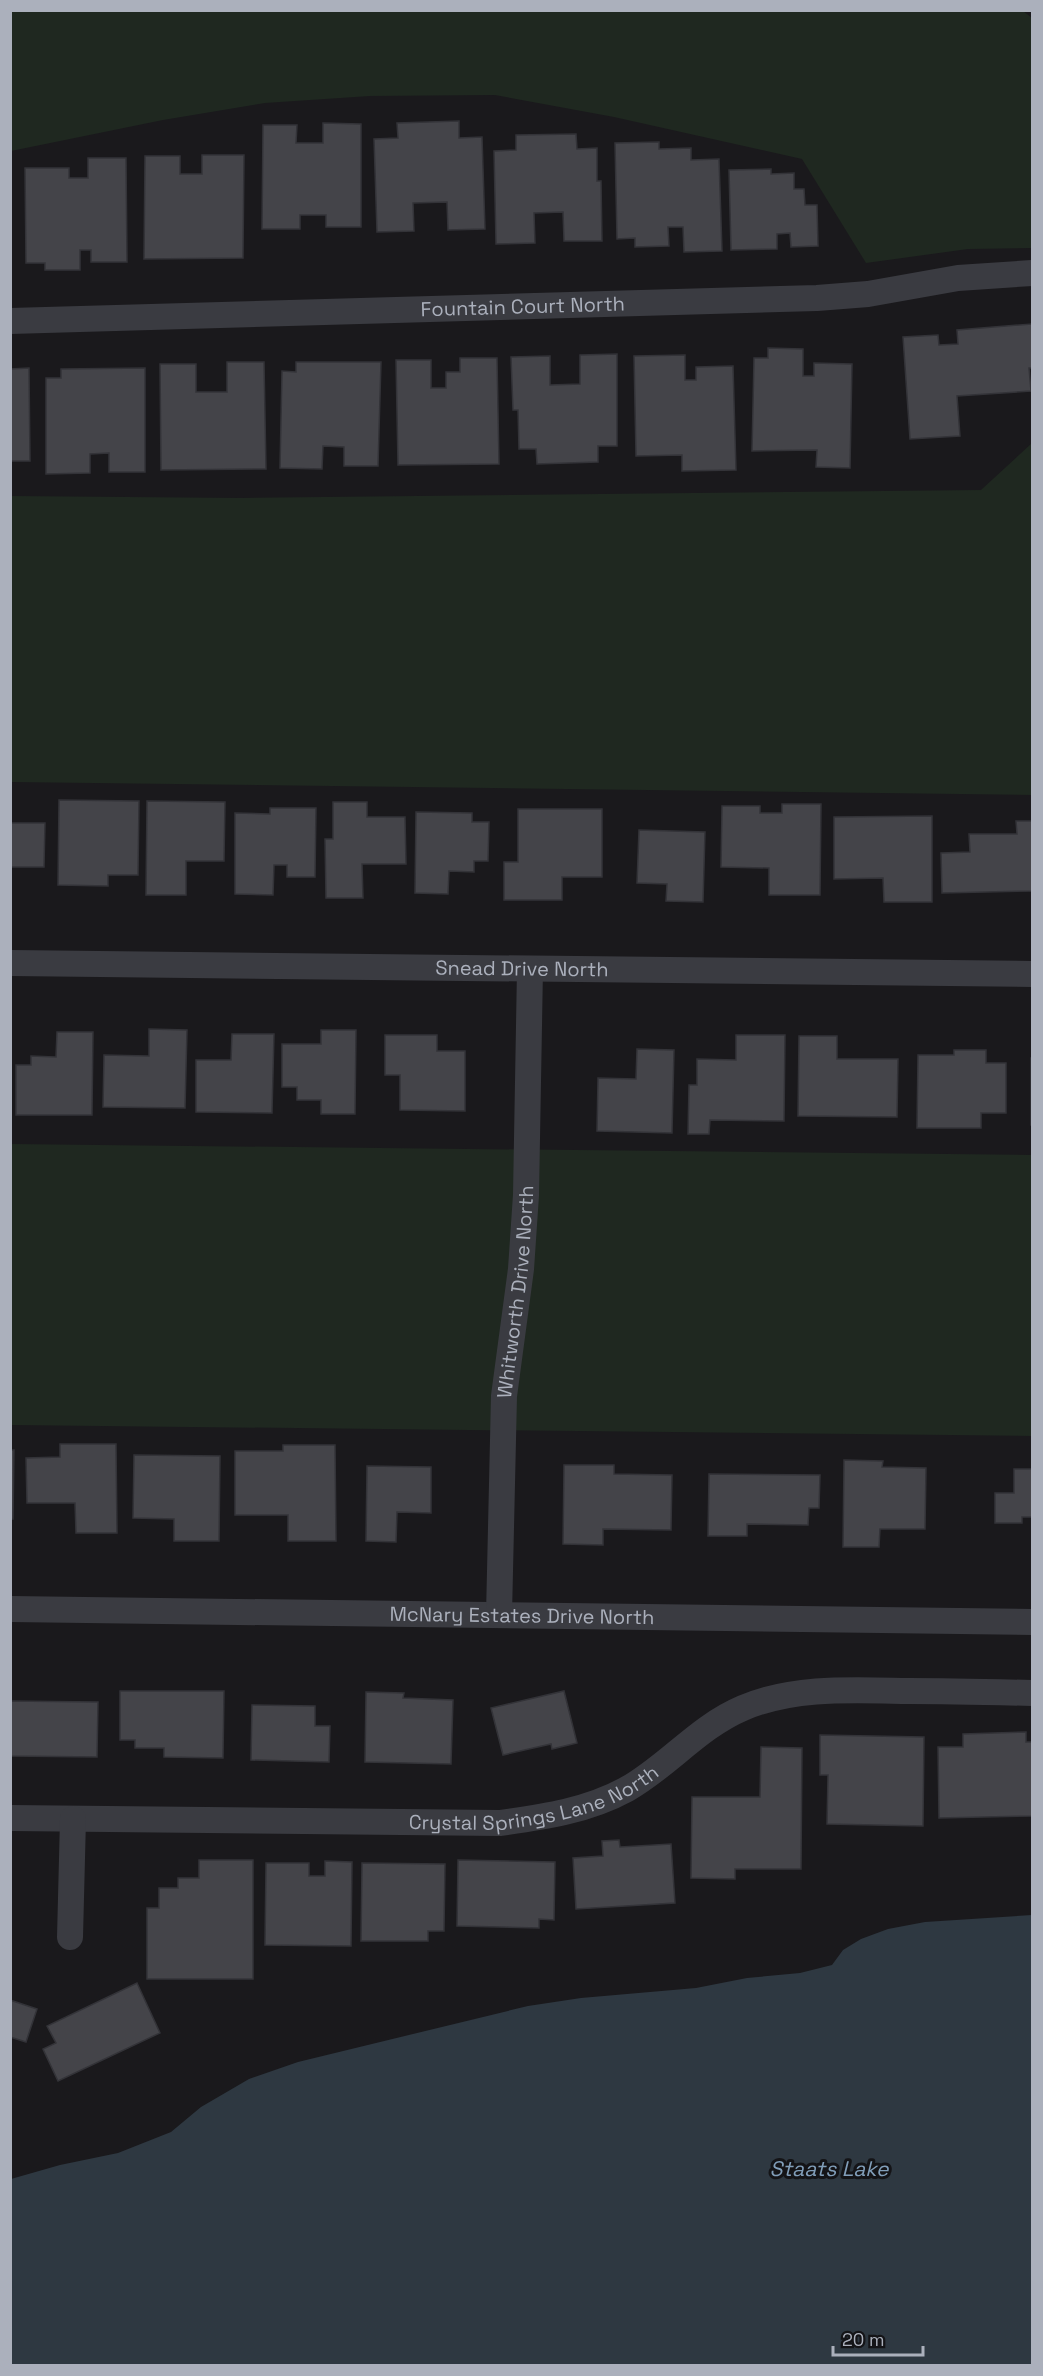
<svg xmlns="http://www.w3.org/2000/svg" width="1043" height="2376" font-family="'Space Grotesk',sans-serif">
  <rect width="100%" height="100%" fill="#1a191c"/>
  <g fill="#1f2820">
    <path d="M 10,11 L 1023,11 L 1032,18 L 1032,248 L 968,249 L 866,263 L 802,159 L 614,117 L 495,95 L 370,96 L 265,103 L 163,120 L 11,151 Z"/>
    <path d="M 1032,443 L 1032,795 L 11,782 L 11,496 L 241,498 L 981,490 Z"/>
    <path d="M 11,1144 L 1032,1155 L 1032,1436 L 11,1425 Z"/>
  </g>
  <path fill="#2e3841" d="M 1032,1915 L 1032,2365 L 11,2365 L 11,2179 L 60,2165 L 118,2153 L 171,2132 L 201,2107 L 249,2079 L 298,2062 L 528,2006 L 581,1998 L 696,1988 L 747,1978 L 800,1973 L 832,1965 L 843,1950 L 861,1939 L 888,1929 L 925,1922 Z"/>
  <g fill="#444449" stroke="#333338" stroke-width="1.5">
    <path d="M 459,121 L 459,138 L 482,137 L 485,229 L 448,230 L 447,202 L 413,203 L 414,231 L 377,232 L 374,139 L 398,138 L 397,123 Z"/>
    <path d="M 323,123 L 361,124 L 361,227 L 326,227 L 326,215 L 300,215 L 300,229 L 262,229 L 263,125 L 297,125 L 296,143 L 323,143 Z"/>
    <path d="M 576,134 L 577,149 L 597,148 L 597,181 L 601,181 L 602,241 L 564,241 L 563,212 L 534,213 L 535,243 L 496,244 L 494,151 L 516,150 L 516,135 Z"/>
    <path d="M 659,142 L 659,149 L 691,148 L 691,160 L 719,159 L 722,251 L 684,252 L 683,227 L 668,227 L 669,246 L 635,247 L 635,238 L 617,239 L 615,143 Z"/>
    <path d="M 202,155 L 244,155 L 243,258 L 144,259 L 145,156 L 180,156 L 180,174 L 202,174 Z"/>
    <path d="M 88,158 L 126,158 L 127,262 L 91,262 L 91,250 L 80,250 L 80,270 L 45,270 L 45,263 L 26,263 L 25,168 L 69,168 L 69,178 L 88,178 Z"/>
    <path d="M 771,169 L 771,174 L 794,173 L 794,189 L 804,189 L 805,205 L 817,205 L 818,246 L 791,247 L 790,233 L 777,234 L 777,249 L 731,250 L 729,170 Z"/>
    <path d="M 1032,324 L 1032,368 L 1029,368 L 1031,391 L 957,396 L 960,436 L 910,439 L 903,337 L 938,335 L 939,345 L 958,344 L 957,330 Z"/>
    <path d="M 768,348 L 803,349 L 803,376 L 814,376 L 814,363 L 852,364 L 850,468 L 816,467 L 817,450 L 752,451 L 754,358 L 768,358 Z"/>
    <path d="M 617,354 L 617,446 L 598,446 L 598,462 L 537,464 L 536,449 L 519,449 L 518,410 L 513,410 L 511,357 L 550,356 L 550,385 L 580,384 L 580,355 Z"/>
    <path d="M 685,355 L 685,380 L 696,380 L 696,367 L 733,366 L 736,470 L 682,471 L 682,455 L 636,456 L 634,356 Z"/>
    <path d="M 460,358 L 497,358 L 499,464 L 398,465 L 396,360 L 431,360 L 431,388 L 446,388 L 446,372 L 460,372 Z"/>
    <path d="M 227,362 L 264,362 L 266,469 L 161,470 L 160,364 L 196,364 L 196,392 L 227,392 Z"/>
    <path d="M 296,362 L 381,362 L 378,466 L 344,466 L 344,447 L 323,446 L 322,469 L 280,468 L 282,371 L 296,372 Z"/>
    <path d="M 29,368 L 30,461 L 10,461 L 10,369 Z"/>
    <path d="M 145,368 L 145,472 L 109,472 L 109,453 L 90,454 L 90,473 L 46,474 L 46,378 L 61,378 L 61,369 Z"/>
    <path d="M 59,800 L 139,801 L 138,875 L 108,875 L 108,886 L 58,885 Z"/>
    <path d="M 147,801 L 225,802 L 224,861 L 186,861 L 186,895 L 146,895 Z"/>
    <path d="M 333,802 L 367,802 L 367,817 L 405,817 L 406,864 L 362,864 L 363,898 L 326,898 L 325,839 L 333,839 Z"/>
    <path d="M 782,804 L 821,804 L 820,895 L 769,895 L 769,868 L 721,867 L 722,806 L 760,806 L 760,813 L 782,813 Z"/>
    <path d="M 270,808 L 316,808 L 315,877 L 287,877 L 287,865 L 274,865 L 273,895 L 235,894 L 235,813 L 270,814 Z"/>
    <path d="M 518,809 L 602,809 L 602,877 L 562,877 L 562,900 L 504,900 L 504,862 L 518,862 Z"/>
    <path d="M 416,812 L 472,813 L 472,822 L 489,822 L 488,861 L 474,861 L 474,872 L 449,871 L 448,894 L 415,893 Z"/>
    <path d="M 932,816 L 932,902 L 884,902 L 883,878 L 834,879 L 834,817 Z"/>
    <path d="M 1016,821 L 1032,821 L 1032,891 L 942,893 L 941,853 L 970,852 L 969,834 L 1017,834 Z"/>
    <path d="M 10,823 L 45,823 L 44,867 L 10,867 Z"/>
    <path d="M 639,830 L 705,832 L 703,902 L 666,901 L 667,884 L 637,883 Z"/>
    <path d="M 149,1029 L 187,1030 L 185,1108 L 103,1107 L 104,1055 L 149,1056 Z"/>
    <path d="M 321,1030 L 356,1030 L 355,1114 L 321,1114 L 321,1100 L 297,1100 L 297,1087 L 282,1087 L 282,1044 L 321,1044 Z"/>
    <path d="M 57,1032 L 93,1032 L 92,1115 L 16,1115 L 16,1065 L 31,1065 L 31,1056 L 56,1057 Z"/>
    <path d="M 232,1034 L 274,1034 L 272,1113 L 196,1112 L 196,1060 L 231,1060 Z"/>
    <path d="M 385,1035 L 437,1035 L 437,1051 L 465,1051 L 465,1111 L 400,1110 L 400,1075 L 385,1075 Z"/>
    <path d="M 736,1035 L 785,1035 L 784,1121 L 710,1120 L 709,1134 L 688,1134 L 689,1085 L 697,1085 L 697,1059 L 736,1060 Z"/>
    <path d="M 799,1036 L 837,1036 L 837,1059 L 898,1059 L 897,1117 L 798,1116 Z"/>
    <path d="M 637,1049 L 674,1050 L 672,1133 L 597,1131 L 598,1078 L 636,1079 Z"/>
    <path d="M 954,1050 L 986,1050 L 986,1063 L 1006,1063 L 1006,1113 L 981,1113 L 981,1128 L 917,1128 L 918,1055 L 954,1055 Z"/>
    <rect x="1031" y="1058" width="1" height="67"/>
    <path d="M 60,1444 L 116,1444 L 117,1533 L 76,1533 L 75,1503 L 27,1503 L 26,1458 L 60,1457 Z"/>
    <path d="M 283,1445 L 335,1445 L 336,1541 L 288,1541 L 288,1515 L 235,1515 L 235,1451 L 283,1451 Z"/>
    <path d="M 10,1450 L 14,1450 L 13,1519 L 10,1519 Z"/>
    <path d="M 134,1455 L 220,1456 L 219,1541 L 174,1541 L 174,1519 L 133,1518 Z"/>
    <path d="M 844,1460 L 883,1461 L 882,1467 L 926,1468 L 925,1529 L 880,1529 L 879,1547 L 843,1547 Z"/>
    <path d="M 564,1465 L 614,1465 L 614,1474 L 672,1475 L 671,1530 L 603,1529 L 603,1545 L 563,1544 Z"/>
    <path d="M 367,1466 L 431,1467 L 431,1513 L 397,1512 L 396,1542 L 366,1541 Z"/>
    <path d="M 1014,1469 L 1032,1469 L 1032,1517 L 1022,1517 L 1022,1523 L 995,1523 L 995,1493 L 1014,1493 Z"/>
    <path d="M 709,1474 L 820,1475 L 819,1508 L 809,1508 L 808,1525 L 747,1524 L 747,1536 L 708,1536 Z"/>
    <path d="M 120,1691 L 224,1691 L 223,1758 L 164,1757 L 164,1748 L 135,1748 L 135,1740 L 120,1740 Z"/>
    <path d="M 564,1691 L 577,1743 L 552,1749 L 551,1744 L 503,1755 L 491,1708 Z"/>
    <path d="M 366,1692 L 404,1693 L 403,1698 L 453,1700 L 451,1764 L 365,1762 Z"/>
    <path d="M 10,1701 L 98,1702 L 97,1757 L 10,1756 Z"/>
    <path d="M 252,1705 L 315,1706 L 315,1726 L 330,1726 L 329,1762 L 251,1760 Z"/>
    <path d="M 1026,1732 L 1026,1742 L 1032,1742 L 1032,1816 L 939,1818 L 938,1747 L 963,1747 L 963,1734 Z"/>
    <path d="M 820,1735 L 924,1737 L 923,1826 L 827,1824 L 828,1775 L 820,1775 Z"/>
    <path d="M 761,1747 L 802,1748 L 801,1869 L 735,1869 L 735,1879 L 691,1878 L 692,1797 L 760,1797 Z"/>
    <path d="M 619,1840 L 620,1847 L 671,1844 L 675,1903 L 576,1909 L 573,1858 L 603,1856 L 602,1841 Z"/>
    <path d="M 199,1860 L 253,1860 L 253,1979 L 147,1979 L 147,1908 L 159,1908 L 159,1888 L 178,1888 L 178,1878 L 199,1878 Z"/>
    <path d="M 458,1860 L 555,1862 L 554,1920 L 539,1919 L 539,1928 L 457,1926 Z"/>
    <path d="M 325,1861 L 352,1862 L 351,1946 L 265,1945 L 266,1863 L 309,1863 L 309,1876 L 325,1876 Z"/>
    <path d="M 362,1863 L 445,1864 L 444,1931 L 428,1931 L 428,1941 L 361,1941 Z"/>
    <path d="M 137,1983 L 160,2033 L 58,2081 L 43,2049 L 56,2043 L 47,2026 Z"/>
    <path d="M 10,2000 L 37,2009 L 26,2042 L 10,2037 Z"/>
  </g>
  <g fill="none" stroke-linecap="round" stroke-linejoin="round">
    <g stroke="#3a3b41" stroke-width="26">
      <path id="s1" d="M 10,321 L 817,298 L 868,294 L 958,278 L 1032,273"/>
      <path id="s2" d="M 10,963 L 1032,974"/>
      <path id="s3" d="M 10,1609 L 1032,1622"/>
      <path id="s4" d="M 499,1615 L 504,1396 L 521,1269 L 526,1195 L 530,969"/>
      <path id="s5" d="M 10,1818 L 500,1823 C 543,1817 587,1811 627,1789 C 668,1766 698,1727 743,1708 C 794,1686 854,1690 909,1691 C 950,1691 991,1692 1032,1693"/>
      <path d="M 70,1937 L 73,1819"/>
    </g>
  </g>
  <g text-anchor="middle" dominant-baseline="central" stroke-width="6" stroke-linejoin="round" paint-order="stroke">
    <g font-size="20" fill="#abb0bc" stroke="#141417">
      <text stroke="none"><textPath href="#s1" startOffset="513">Fountain Court North</textPath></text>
      <text stroke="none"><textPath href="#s2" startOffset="512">Snead Drive North</textPath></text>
      <text stroke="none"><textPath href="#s4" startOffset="324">Whitworth Drive North</textPath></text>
      <text stroke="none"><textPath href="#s3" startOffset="512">McNary Estates Drive North</textPath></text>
      <text stroke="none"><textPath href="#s5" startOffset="528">Crystal Springs Lane North</textPath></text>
    </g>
    <g font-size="21" font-style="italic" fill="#819eb9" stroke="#141417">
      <text x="829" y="2168">Staats Lake</text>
    </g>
  </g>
  <rect width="1043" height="2376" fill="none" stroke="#abb0bc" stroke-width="24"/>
  <path d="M833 2346v9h90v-9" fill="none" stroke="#abb0bc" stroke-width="3"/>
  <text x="842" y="2346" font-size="18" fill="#abb0bc" stroke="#141417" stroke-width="4.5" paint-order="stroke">20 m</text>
</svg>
